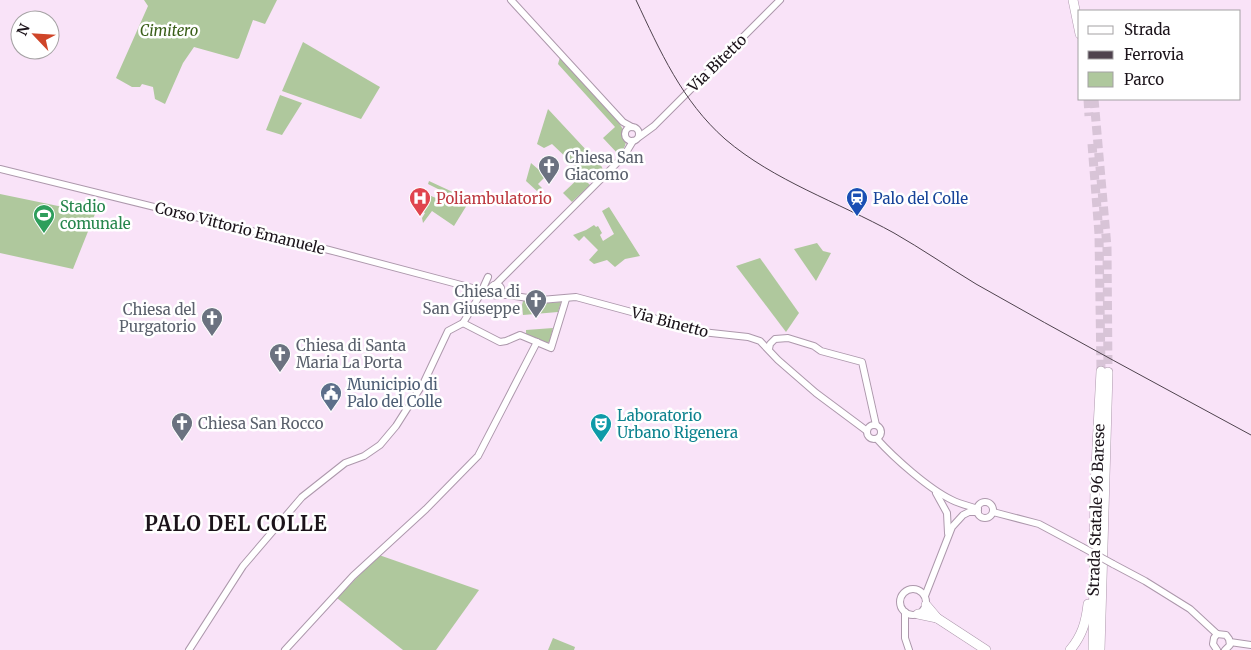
<svg xmlns="http://www.w3.org/2000/svg" width="1251" height="650" font-family="Merriweather,serif">
  <rect width="100%" height="100%" fill="#f9e3f8"/>
  <g fill="#afc89d">
    <path d="M 144,0 L 277,0 L 265,24 L 253,20 L 239,58 L 237,59 L 194,47 L 183,63 L 165,104 L 155,99 L 153,87 L 142,84 L 140,87 L 132,87 L 116,78 L 148,6 Z"/>
    <path d="M 303,42 L 380,87 L 361,119 L 282,91 Z"/>
    <path d="M 560,57 C 575,73 619,115 625,134 C 628,143 624,149 619,155 L 603,138 L 615,127 L 558,64 Z"/>
    <path d="M 280,95 L 302,103 L 282,135 L 266,130 Z"/>
    <path d="M 548,109 L 602,167 L 603,172 L 592,182 L 552,144 L 544,148 L 537,144 Z"/>
    <path d="M 531,163 L 546,176 L 538,184 L 542,188 L 538,192 L 526,181 Z"/>
    <path d="M 581,176 L 590,185 L 572,202 L 563,193 Z"/>
    <path d="M 429,181 L 470,200 L 454,226 L 432,211 L 423,223 L 422,218 L 425,213 L 419,208 L 426,194 L 436,198 L 440,190 L 428,184 Z"/>
    <path d="M 0,194 L 63,207 L 65,199 L 71,204 L 81,206 L 81,211 L 95,214 L 73,269 L 0,253 Z"/>
    <path d="M 609,207 L 640,256 L 625,259 L 615,267 L 607,260 L 594,264 L 589,260 L 598,250 L 584,236 L 579,241 L 573,235 L 586,230 L 594,225 L 596,227 L 598,226 L 602,233 L 600,235 L 603,241 L 614,234 L 602,211 Z"/>
    <path d="M 817,243 L 823,251 L 831,253 L 816,281 L 794,249 Z"/>
    <path d="M 760,258 L 799,313 L 786,332 L 736,266 Z"/>
    <path d="M 523,301 L 546,303 L 561,302 L 558,312 L 523,315 L 522,305 Z"/>
    <path d="M 553,328 L 550,340 L 548,343 L 526,334 L 526,330 Z"/>
    <path d="M 379,555 L 479,590 L 436,650 L 403,650 L 337,598 Z"/>
    <path d="M 553,638 L 575,647 L 574,650 L 548,650 Z"/>
  </g>
  <g fill="none" stroke-linecap="round" stroke-linejoin="round">
    <g stroke="#d8c4d7" stroke-width="9" stroke-dasharray="9 4.5" stroke-linecap="butt">
      <path d="M 1088,99 L 1089,116"/>
      <path d="M 1094,99 L 1107,247 L 1108,372"/>
      <path d="M 1092,144 L 1099,234 L 1101,371"/>
    </g>
    <g stroke="#ad98ac" stroke-width="8">
      <g id="tertiary">
        <path d="M 511,0 L 623,122 L 632,127"/>
        <circle cx="632" cy="134" r="7"/>
        <path d="M 639,137 L 654,126 L 780,0"/>
        <path d="M 0,169 L 329,250 L 480,290"/>
        <circle cx="496" cy="290" r="5.5"/>
        <path d="M 495,285 L 624,156 L 633,141"/>
        <path d="M 483,288 L 488,277"/>
        <path d="M 498,295 L 508,295 L 541,300 L 576,297 L 650,317 L 702,332 L 748,337 L 760,341 L 778,360 L 816,393 L 867,431"/>
        <path d="M 463,323 L 500,342 L 506,341 L 520,335 L 551,348 L 566,299"/>
        <path d="M 769,349 L 770,344 L 775,339 L 788,338 L 814,346 L 821,351 L 862,362 L 876,425"/>
        <circle cx="874" cy="432" r="7"/>
        <path d="M 877,439 C 894,458 929,489 952,500 C 960,504 969,506 978,509"/>
        <path d="M 936,493 L 947,513 L 948,533"/>
        <circle cx="985" cy="510" r="8"/>
        <path d="M 993,512 L 1039,524 L 1082,547"/>
        <path d="M 1113,564 L 1145,581 L 1190,609 L 1217,634"/>
        <circle cx="913" cy="602" r="13"/>
        <path d="M 925,596 L 952,527 L 963,515 L 969,512 L 978,512"/>
        <path d="M 905,612 L 905,638 L 909,650"/>
        <path d="M 1217,634 L 1226,635 L 1229,639 L 1230,645 L 1225,650"/>
        <path d="M 1230,642 L 1251,645"/>
        <path d="M 189,650 L 243,566 L 302,497 L 345,463 L 364,456 L 380,445 L 396,426 L 424,382 L 448,331 L 463,323 L 480,295"/>
        <path d="M 285,650 L 353,576 L 426,509 L 478,456 L 537,342"/>
        <path d="M 1217,650 L 1213,644 L 1214,638 L 1217,634"/>
      </g>
    </g>
    <g stroke="#ad98ac" stroke-width="10">
      <g id="trunk">
        <path d="M 1073,0 L 1080,34"/>
        <path d="M 926,605 L 937,618 L 986,650"/>
        <path d="M 918,614 L 937,618"/>
        <path d="M 1070,650 C 1082,636 1086,622 1088,604"/>
        <path d="M 1093,650 L 1095,486 L 1101,371"/>
        <path d="M 1100,650 L 1108,372"/>
      </g>
    </g>
    <use href="#tertiary" stroke="#fff" stroke-width="6"/>
    <use href="#trunk" stroke="#fff" stroke-width="9"/>
    <path stroke="#4f434e" stroke-width="1" d="M 636,0 C 660,51 682,101 725,139 C 774,181 838,202 894,233 C 922,249 948,267 976,284 C 1067,336 1159,385 1251,435"/>
    <g stroke="#ad98ac" stroke-width="8" stroke-linecap="butt">
      <path id="tertiary-bridge" d="M 1082,547 L 1113,564"/>
    </g>
    <use href="#tertiary-bridge" stroke="#fff" stroke-width="6"/>
  </g>
  <defs>
    <g id="church-pin" transform="scale(1.125)"><path d="M0 17L-7.5 6A9.5 9.5 0 1 1 7.5 6Z" fill="#6b7280" stroke="#fff"/><path d="M-1.2-6h2.4v3.5h3.3v2.4h-3.3V6h-2.4V-.1h-3.3v-2.4h3.3Z" fill="#fff"/></g>
    <g id="hospital-pin" transform="scale(1.125)"><path d="M0 17L-7.5 6A9.5 9.5 0 1 1 7.5 6Z" fill="#e0444e" stroke="#fff"/><path d="M-5-5h3v3.5h4V-5h3V5h-3V1.5h-4V5h-3Z" fill="#fff"/></g>
    <g id="station-pin" transform="scale(1.125)"><path d="M0 17L-7.5 6A9.5 9.5 0 1 1 7.5 6Z" fill="#1a4fb4" stroke="#fff"/><path d="M-3-6H3Q5-6 5-4V2Q5 4 3 4L4.5 6H3L1.5 4h-3L-3 6H-4.5L-3 4Q-5 4-5 2V-4Q-5-6-3-6ZM-3.5-4v3h7v-3ZM-3.5 1v1.5H-2V1ZM2 1v1.5H3.5V1Z" fill="#fff"/></g>
    <g id="stadium-pin" transform="scale(1.125)"><path d="M0 17L-7.5 6A9.5 9.5 0 1 1 7.5 6Z" fill="#2e9e5b" stroke="#fff"/><path d="M0-5a6.5 5 0 1 0 0 10a6.5 5 0 1 0 0-10ZM-3.5-1.8h7v3.6h-7Z" fill="#fff"/></g>
    <g id="civic-pin" transform="scale(1.125)"><path d="M0 17L-7.5 6A9.5 9.5 0 1 1 7.5 6Z" fill="#5c6f8a" stroke="#fff"/><path d="M-.6-6.5H3V-4.5H.6V-3L4-1V1h2V6H-6V1h2V-1L-.6-3ZM-1.2 2.5V6h2.4V2.5Z" fill="#fff"/></g>
    <g id="theatre-pin" transform="scale(1.125)"><path d="M0 17L-7.5 6A9.5 9.5 0 1 1 7.5 6Z" fill="#0f9aa8" stroke="#fff"/><path d="M-5-5.5Q0-4 5-5.5V0Q5 5 0 6Q-5 5-5 0ZM-3.3-2.5H-1v1.5H-3.3ZM1-2.5H3.3v1.5H1ZM-2.8 1Q0 5.5 2.8 1Z" fill="#fff"/></g>
  </defs>
  <g fill-rule="evenodd">
    <use href="#church-pin" x="549" y="166"/>
    <use href="#hospital-pin" x="420" y="198"/>
    <use href="#station-pin" x="857" y="198"/>
    <use href="#stadium-pin" x="44" y="215"/>
    <use href="#church-pin" x="536" y="300"/>
    <use href="#church-pin" x="212" y="318"/>
    <use href="#church-pin" x="280" y="354"/>
    <use href="#civic-pin" x="331" y="393"/>
    <use href="#church-pin" x="182" y="423"/>
    <use href="#theatre-pin" x="601" y="424"/>
  </g>
  <g text-anchor="middle" dominant-baseline="central" stroke-width="5" stroke-linejoin="round" paint-order="stroke">
    <g font-size="15" font-style="italic" fill="#3a5e19" stroke="#fff">
      <text x="169" y="30">Cimitero</text>
    </g>
    <g font-size="15" fill="#1b131a" stroke="#fff">
      <text transform="translate(717 63) rotate(-44)">Via Bitetto</text>
      <text transform="translate(240 228) rotate(14)">Corso Vittorio Emanuele</text>
      <text transform="translate(670 322) rotate(15)">Via Binetto</text>
      <text transform="translate(1096 510) rotate(-88)">Strada Statale 96 Barese</text>
    </g>
    <g font-size="15" fill="#5b616d" stroke="#fff" text-anchor="start">
      <text x="565" y="157">Chiesa San<tspan x="565" dy="17">Giacomo</tspan></text>
      <text x="520" y="291" text-anchor="end">Chiesa di<tspan x="520" dy="17">San Giuseppe</tspan></text>
      <text x="196" y="309" text-anchor="end">Chiesa del<tspan x="196" dy="17">Purgatorio</tspan></text>
      <text x="296" y="345">Chiesa di Santa<tspan x="296" dy="17">Maria La Porta</tspan></text>
      <text x="198" y="423">Chiesa San Rocco</text>
    </g>
    <g font-size="15" fill="#be3a42" stroke="#fff" text-anchor="start">
      <text x="436" y="198">Poliambulatorio</text>
    </g>
    <g font-size="15" fill="#164399" stroke="#fff" text-anchor="start">
      <text x="873" y="198">Palo del Colle</text>
    </g>
    <g font-size="15" fill="#27864d" stroke="#fff" text-anchor="start">
      <text x="60" y="206">Stadio<tspan x="60" dy="17">comunale</tspan></text>
    </g>
    <g font-size="15" fill="#4e5e75" stroke="#fff" text-anchor="start">
      <text x="347" y="384">Municipio di<tspan x="347" dy="17">Palo del Colle</tspan></text>
    </g>
    <g font-size="15" fill="#0d838f" stroke="#fff" text-anchor="start">
      <text x="617" y="415">Laboratorio<tspan x="617" dy="17">Urbano Rigenera</tspan></text>
    </g>
    <g font-size="20" font-weight="bold" letter-spacing="1" fill="#1b131a" stroke="#fff">
      <text x="236" y="523">PALO DEL COLLE</text>
    </g>
  </g>
  <rect x="1078" y="10" width="162" height="90" fill="#ffffff" stroke="#a4a1a3"/>
  <rect x="1088" y="26" width="25" height="8" fill="#ffffff" stroke="#a4a1a3"/>
  <text x="1124" y="35" font-size="15" fill="#1b131a">Strada</text>
  <rect x="1088" y="51" width="25" height="8" fill="#4f434e" stroke="#a4a1a3"/>
  <text x="1124" y="60" font-size="15" fill="#1b131a">Ferrovia</text>
  <rect x="1088" y="72" width="25" height="15" fill="#afc89d" stroke="#a4a1a3"/>
  <text x="1124" y="85" font-size="15" fill="#1b131a">Parco</text>
  <g transform="translate(35 35) rotate(295)"><circle r="24" fill="#ffffff" stroke="#a4a1a3"/>
  <path d="M0-4L9 19L0 12L-9 19Z" fill="#cf4529"/>
  <text y="-8" font-size="14" font-weight="bold" text-anchor="middle" fill="#1b131a">N</text>
  </g>
</svg>
